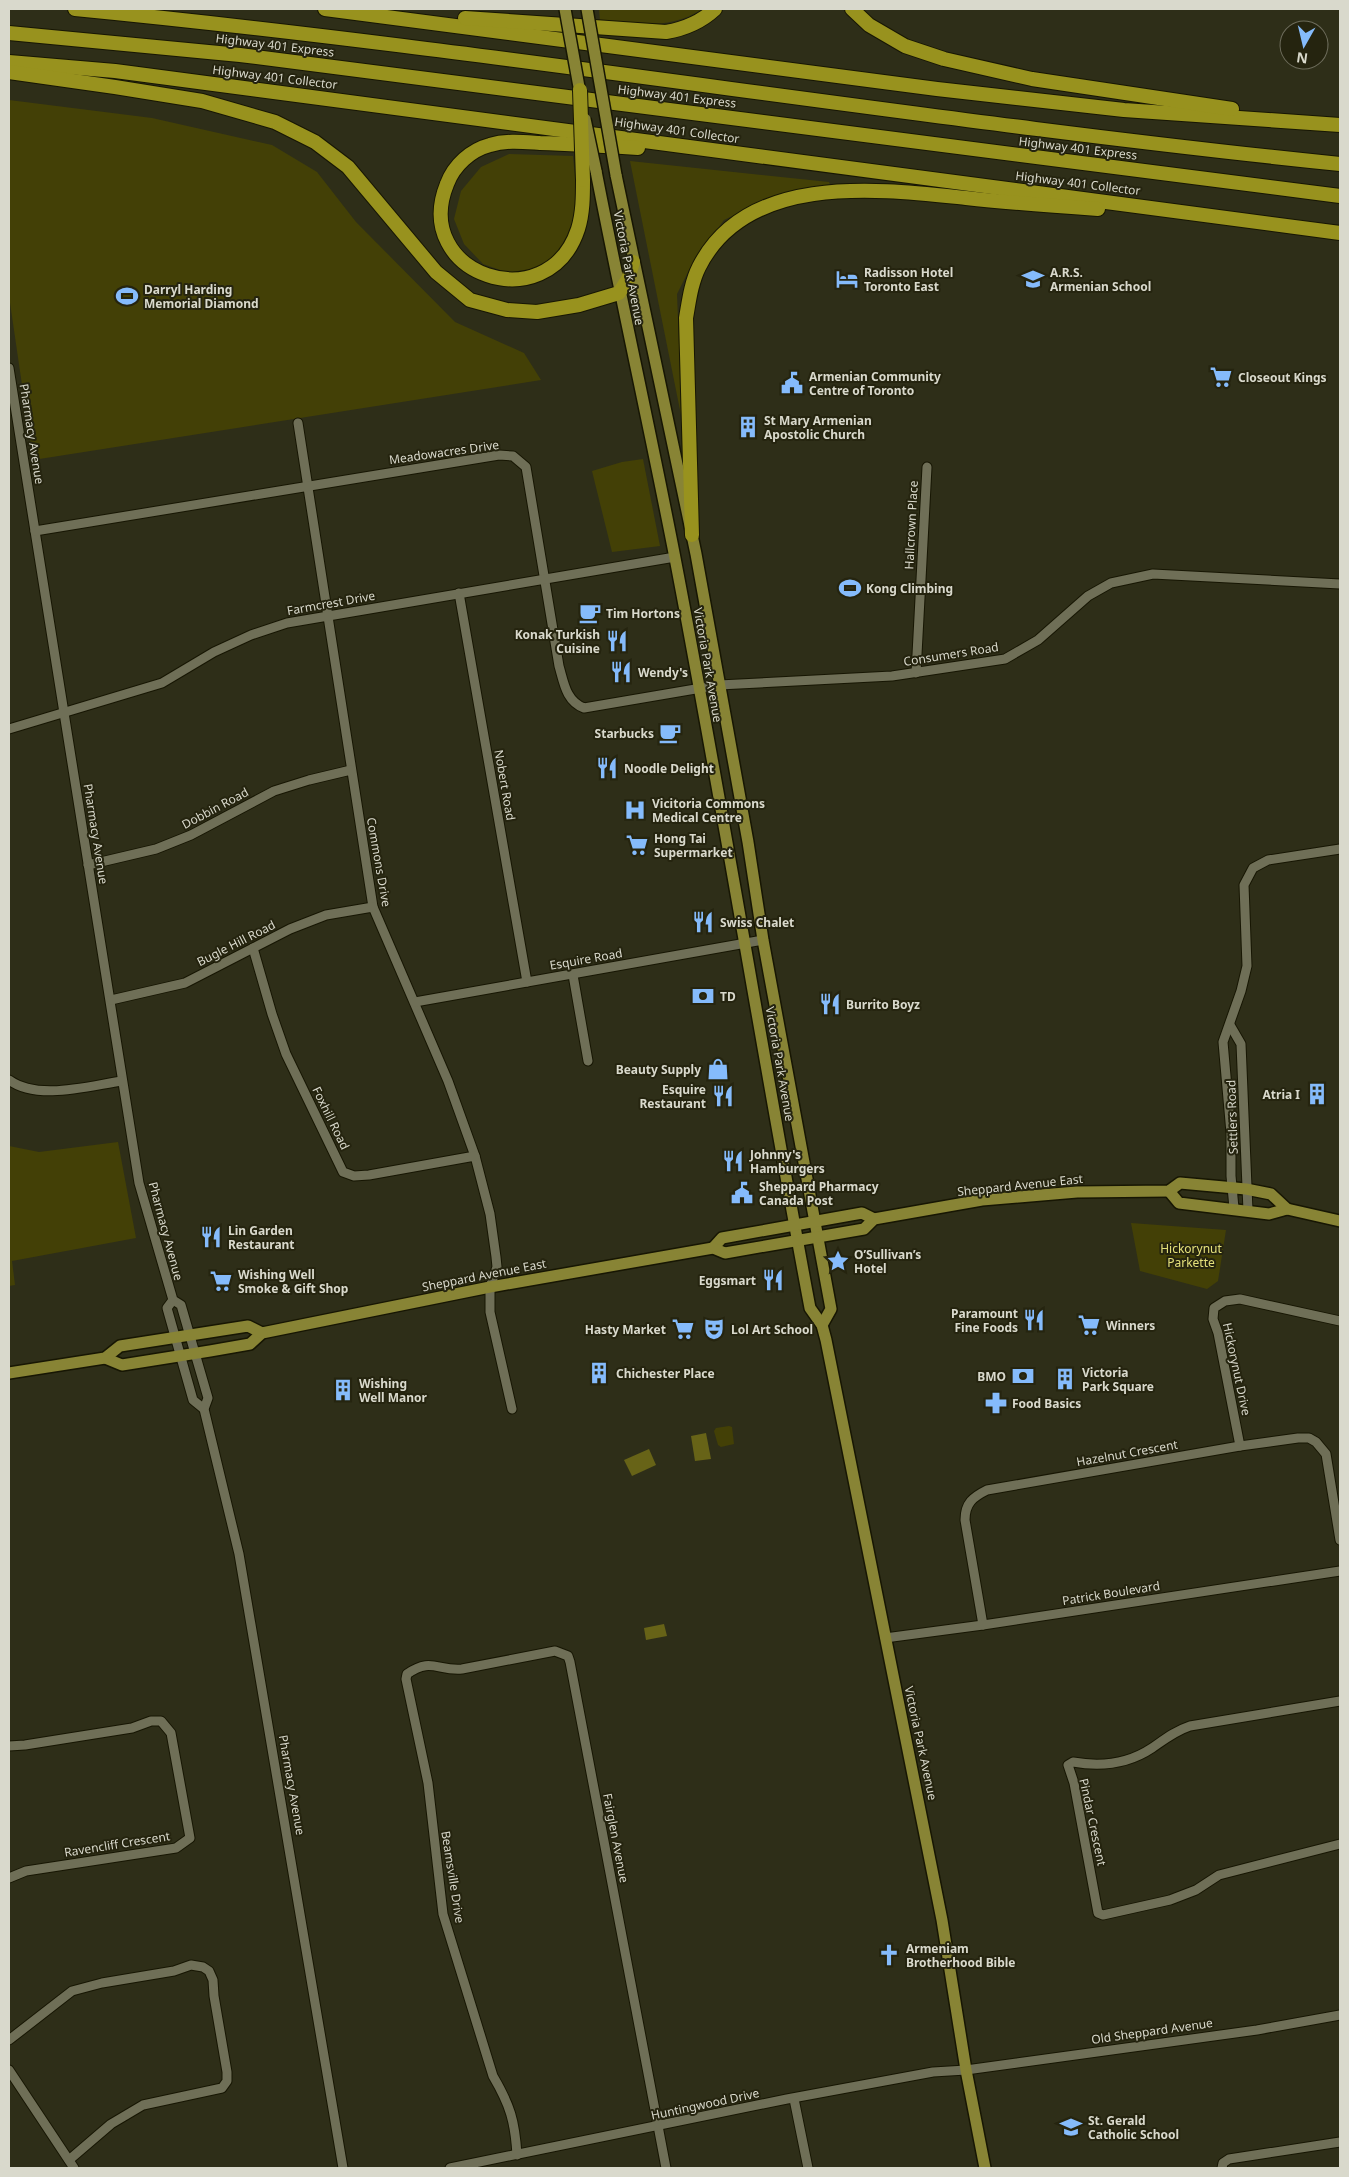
<svg xmlns="http://www.w3.org/2000/svg" width="1349" height="2177" font-family="'Noto Sans',sans-serif">
  <rect width="100%" height="100%" fill="#2e2e18"/>
  <g fill="#434006">
    <path d="M 599,9 L 702,9 C 671,30 636,24 600,21 Z"/>
    <path d="M 9,100 L 152,118 L 272,145 L 317,172 L 356,222 L 455,322 L 524,353 L 541,380 L 33,460 L 9,296 Z"/>
    <path d="M 509,154 L 573,156 L 578,210 L 565,246 L 544,268 L 517,276 L 483,264 L 464,244 L 454,219 L 461,191 L 481,167 Z"/>
    <path d="M 630,161 L 829,182 L 832,189 L 770,198 L 724,220 L 692,264 L 677,294 L 682,420 Z"/>
    <path d="M 643,459 L 660,546 L 612,552 L 592,471 L 622,462 Z"/>
    <path d="M 118,1142 L 136,1238 L 12,1261 L 15,1285 L 9,1286 L 9,1146 L 39,1152 Z"/>
    <path d="M 1131,1223 L 1226,1230 L 1218,1281 L 1207,1289 L 1140,1271 Z"/>
    <path d="M 729,1426 L 732,1427 L 734,1444 L 721,1447 L 718,1445 L 714,1431 L 716,1428 Z"/>
  </g>
  <g fill="#676317">
    <path d="M 706,1433 L 711,1459 L 695,1461 L 691,1436 Z"/>
    <path d="M 649,1449 L 656,1465 L 632,1476 L 624,1460 Z"/>
    <path d="M 664,1624 L 667,1636 L 646,1640 L 644,1628 Z"/>
  </g>
  <g fill="none" stroke-linecap="round" stroke-linejoin="round">
    <g stroke="#171603" stroke-width="11">
      <g id="minor">
        <path d="M 9,368 L 139,1183 L 173,1300 L 181,1305 L 208,1398 L 204,1409 L 239,1554 L 343,2168"/>
        <path d="M 298,423 L 373,907 L 448,1081 L 475,1156 L 490,1214 L 496,1257 L 497,1267 L 490,1287 L 490,1312 L 512,1409"/>
        <path d="M 35,531 L 499,455 L 513,456 L 526,467 L 559,666 C 564,683 566,701 584,708 L 719,685 L 892,676 L 1005,659 L 1038,640 L 1088,596 L 1111,583 L 1153,574 L 1340,584"/>
        <path d="M 459,593 L 527,982"/>
        <path d="M 916,673 L 927,467"/>
        <path d="M 9,729 L 162,683 L 214,652 L 251,635 L 287,623 L 675,557"/>
        <path d="M 88,865 L 156,849 L 191,835 L 274,791 L 309,780 L 351,770"/>
        <path d="M 253,948 L 272,1014 L 286,1054 L 343,1172 L 354,1176 L 369,1175 L 475,1156"/>
        <path d="M 573,975 L 588,1061"/>
        <path d="M 111,1000 L 185,983 L 290,929 L 326,915 L 373,907"/>
        <path d="M 415,1002 L 763,940"/>
        <path d="M 1230,1025 L 1241,1044 L 1248,1211"/>
        <path d="M 9,1080 C 38,1101 88,1086 122,1081"/>
        <path d="M 1234,1208 L 1231,1176 L 1231,1133 L 1223,1042 L 1241,991 L 1247,966 L 1244,885 L 1253,868 L 1268,860 L 1340,849"/>
        <path d="M 173,1300 L 167,1308 L 193,1400 L 204,1409"/>
        <path d="M 1240,1446 L 1218,1333 L 1213,1319 L 1214,1308 L 1225,1301 L 1240,1299 L 1340,1321"/>
        <path d="M 983,1625 L 965,1520 C 965,1503 973,1497 987,1490 L 1240,1446 L 1298,1438 L 1309,1438 L 1316,1442 L 1326,1454 L 1340,1540"/>
        <path d="M 885,1638 L 983,1625 L 1340,1571"/>
        <path d="M 1340,1701 L 1190,1726 C 1175,1731 1165,1739 1152,1748 C 1128,1764 1101,1767 1073,1762 L 1068,1765 L 1074,1783 L 1098,1913 L 1103,1915 L 1170,1900 L 1196,1890 L 1219,1875 L 1340,1844"/>
        <path d="M 9,1746 L 25,1745 L 132,1728 L 151,1721 L 161,1721 L 171,1733 L 190,1838 L 176,1848 L 26,1871 L 9,1878"/>
        <path d="M 9,2040 L 72,1991 L 102,1983 L 174,1971 L 191,1965 L 203,1967 L 209,1971 L 213,1980 L 214,1996 L 227,2072 L 227,2081 L 222,2088 L 143,2105 L 111,2124 L 69,2160"/>
        <path d="M 9,2070 L 74,2168"/>
        <path d="M 794,2099 L 808,2168"/>
        <path d="M 517,2155 C 515,2121 510,2105 493,2076 L 443,1914 L 428,1783 L 406,1679 L 407,1674 C 431,1657 437,1671 462,1669 L 555,1651 L 568,1656 L 570,1662 L 666,2168"/>
        <path d="M 450,2168 L 787,2099 L 933,2072 L 966,2070 L 1257,2030 L 1340,2015"/>
        <path d="M 1222,2168 L 1223,2163 L 1229,2159 L 1340,2142"/>
      </g>
    </g>
    <g stroke="#171603" stroke-width="14">
      <g id="major">
        <path d="M 596,171 C 621,300 650,429 675,558 C 723,807 763,1058 810,1308 L 822,1325 L 826,1340 L 942,1920 L 966,2070 L 985,2168"/>
        <path d="M 616,175 L 696,554 L 748,842 L 763,940 L 831,1309 L 822,1325"/>
        <path d="M 1169,1191 L 1179,1203 L 1269,1214 L 1287,1209 L 1340,1221"/>
        <path d="M 713,1248 L 722,1238 L 862,1213 L 874,1219"/>
        <path d="M 105,1358 L 122,1365 L 210,1351 L 250,1344 L 262,1333 L 490,1287 L 713,1248 L 725,1253 L 864,1229 L 874,1219 L 982,1200 L 1077,1192 L 1169,1191 L 1180,1183 L 1246,1189 L 1271,1194 L 1287,1209"/>
        <path d="M 9,1373 L 105,1358 L 120,1346 L 248,1326 L 262,1333"/>
      </g>
    </g>
    <g stroke="#171603" stroke-width="16">
      <g id="highway">
        <path d="M 75,9 C 498,50 918,121 1340,164"/>
        <path d="M 325,9 L 937,89 L 1124,110 L 1340,125"/>
        <path d="M 852,9 L 869,25 L 905,46 L 944,59 L 1032,79 L 1232,109"/>
        <path d="M 465,18 L 666,32 C 684,29 701,22 715,9"/>
        <path d="M 9,33 L 240,55 L 1340,196"/>
        <path d="M 9,62 L 115,71 L 1340,233"/>
        <path d="M 9,72 L 115,87 L 202,101 L 275,122 L 315,142 L 348,167 L 436,272 L 470,300 L 507,310 L 537,312 L 579,305 L 619,293 L 628,279 L 633,262"/>
        <path d="M 583,180 C 583,196 583,213 578,229 C 548,321 410,275 447,184 C 454,165 471,150 490,145 C 506,140 524,142 540,143 C 573,144 606,146 638,148"/>
        <path d="M 692,535 L 686,318 C 689,301 691,283 699,267 C 747,172 879,189 966,198 C 1010,203 1054,206 1098,209"/>
      </g>
    </g>
    <use href="#minor" stroke="#6f6f57" stroke-width="9"/>
    <use href="#major" stroke="#888435" stroke-width="11"/>
    <use href="#highway" stroke="#98921e" stroke-width="14"/>
    <g stroke="#171603" stroke-width="14" stroke-linecap="butt">
      <g id="major-bridge">
        <path d="M 565,9 L 581,98"/>
        <path d="M 587,9 L 616,175"/>
        <path d="M 585,119 L 596,171"/>
      </g>
    </g>
    <g stroke="#171603" stroke-width="16" stroke-linecap="butt">
      <path id="highway-bridge" d="M 580,90 L 583,180"/>
    </g>
    <use href="#major-bridge" stroke="#888435" stroke-width="11"/>
    <use href="#highway-bridge" stroke="#98921e" stroke-width="14"/>
  </g>
  <defs>
    <g id="hotel-bare" transform="scale(1.725)"><path d="M-6-4.5h1.5V1H6V5H4.5V3h-9V5H-6ZM-4 0a1.8 1.8 0 1 1 3.6 0ZM.5 0V-2.5h3Q6-2.5 6 0Z" fill="#85bbfb" stroke="#25240f" stroke-width="2.5" paint-order="stroke"/></g>
    <g id="school-bare" transform="scale(1.725)"><path d="M0-5L7-2L0 1L-7-2ZM-4 1L0 2.5L4 1V4Q0 6-4 4Z" fill="#85bbfb" stroke="#25240f" stroke-width="2.5" paint-order="stroke"/></g>
    <g id="stadium-bare" transform="scale(1.725)"><path d="M0-5a6.5 5 0 1 0 0 10a6.5 5 0 1 0 0-10ZM-3.5-1.8h7v3.6h-7Z" fill="#85bbfb" stroke="#25240f" stroke-width="2.5" paint-order="stroke"/></g>
    <g id="supermarket-bare" transform="scale(1.725)"><path d="M-6-5.5h2.5l.6 2H6L4.5 2H-2.5L-4.4-4H-6ZM-1.5 3.2a1.3 1.3 0 1 0 .1 0ZM3 3.2a1.3 1.3 0 1 0 .1 0Z" fill="#85bbfb" stroke="#25240f" stroke-width="2.5" paint-order="stroke"/></g>
    <g id="civic-bare" transform="scale(1.725)"><path d="M-.6-6.5H3V-4.5H.6V-3L4-1V1h2V6H-6V1h2V-1L-.6-3ZM-1.2 2.5V6h2.4V2.5Z" fill="#85bbfb" stroke="#25240f" stroke-width="2.5" paint-order="stroke"/></g>
    <g id="building-bare" transform="scale(1.725)"><path d="M-4-6H4V6H1V3H-1V6H-4ZM-2.5-4.3h1.7v1.8h-1.7ZM.8-4.3h1.7v1.8H.8ZM-2.5-1h1.7V.8h-1.7ZM.8-1h1.7V.8H.8Z" fill="#85bbfb" stroke="#25240f" stroke-width="2.5" paint-order="stroke"/></g>
    <g id="cafe-bare" transform="scale(1.725)"><path d="M-5.5-4.5H6V0H3Q3 3.5 0 3.5H-2.5Q-5.5 3.5-5.5 0ZM3-3.2v2h1.7v-2ZM-6 4.5H4V6H-6Z" fill="#85bbfb" stroke="#25240f" stroke-width="2.5" paint-order="stroke"/></g>
    <g id="restaurant-bare" transform="scale(1.725)"><path d="M-5-6h1v4h1v-4h1v4h1v-4h1v5L-1.5 .5V6h-2V.5L-5-1ZM5-6V6H3V1.5H1.5Q1.5-4 5-6Z" fill="#85bbfb" stroke="#25240f" stroke-width="2.5" paint-order="stroke"/></g>
    <g id="hospital-bare" transform="scale(1.725)"><path d="M-5-5h3v3.5h4V-5h3V5h-3V1.5h-4V5h-3Z" fill="#85bbfb" stroke="#25240f" stroke-width="2.5" paint-order="stroke"/></g>
    <g id="bank-bare" transform="scale(1.725)"><path d="M-6-4H6V4H-6ZM0-2.3a2.3 2.3 0 1 0 0 4.6a2.3 2.3 0 1 0 0-4.6Z" fill="#85bbfb" stroke="#25240f" stroke-width="2.5" paint-order="stroke"/></g>
    <g id="shop-bare" transform="scale(1.725)"><path d="M-5-2.5h2.3a2.7 3.5 0 0 1 5.4 0H5L5.5 6h-11ZM-1.5-2.5h3a1.5 2.3 0 0 0-3 0Z" fill="#85bbfb" stroke="#25240f" stroke-width="2.5" paint-order="stroke"/></g>
    <g id="sight-bare" transform="scale(1.725)"><path d="M0-6L1.8-2.2L6-1.7L2.9 1.2L3.7 5.4L0 3.3L-3.7 5.4L-2.9 1.2L-6-1.7L-1.8-2.2Z" fill="#85bbfb" stroke="#25240f" stroke-width="2.5" paint-order="stroke"/></g>
    <g id="theatre-bare" transform="scale(1.725)"><path d="M-5-5.5Q0-4 5-5.5V0Q5 5 0 6Q-5 5-5 0ZM-3.3-2.5H-1v1.5H-3.3ZM1-2.5H3.3v1.5H1ZM-2.8 1Q0 5.5 2.8 1Z" fill="#85bbfb" stroke="#25240f" stroke-width="2.5" paint-order="stroke"/></g>
    <g id="pharmacy-bare" transform="scale(1.725)"><path d="M-2-6h4v4h4v4h-4v4h-4v-4h-4v-4h4Z" fill="#85bbfb" stroke="#25240f" stroke-width="2.5" paint-order="stroke"/></g>
    <g id="church-bare" transform="scale(1.725)"><path d="M-1.2-6h2.4v3.5h3.3v2.4h-3.3V6h-2.4V-.1h-3.3v-2.4h3.3Z" fill="#85bbfb" stroke="#25240f" stroke-width="2.5" paint-order="stroke"/></g>
  </defs>
  <g fill-rule="evenodd">
    <use href="#hotel-bare" x="847" y="279"/>
    <use href="#school-bare" x="1033" y="279"/>
    <use href="#stadium-bare" x="127" y="296"/>
    <use href="#supermarket-bare" x="1221" y="377"/>
    <use href="#civic-bare" x="792" y="383"/>
    <use href="#building-bare" x="748" y="427"/>
    <use href="#stadium-bare" x="850" y="588"/>
    <use href="#cafe-bare" x="590" y="613"/>
    <use href="#restaurant-bare" x="617" y="641"/>
    <use href="#restaurant-bare" x="621" y="672"/>
    <use href="#cafe-bare" x="670" y="733"/>
    <use href="#restaurant-bare" x="607" y="768"/>
    <use href="#hospital-bare" x="635" y="810"/>
    <use href="#supermarket-bare" x="637" y="845"/>
    <use href="#restaurant-bare" x="703" y="922"/>
    <use href="#bank-bare" x="703" y="996"/>
    <use href="#restaurant-bare" x="830" y="1004"/>
    <use href="#shop-bare" x="718" y="1069"/>
    <use href="#building-bare" x="1317" y="1094"/>
    <use href="#restaurant-bare" x="723" y="1096"/>
    <use href="#restaurant-bare" x="733" y="1161"/>
    <use href="#civic-bare" x="742" y="1193"/>
    <use href="#restaurant-bare" x="211" y="1237"/>
    <use href="#sight-bare" x="838" y="1261"/>
    <use href="#restaurant-bare" x="773" y="1280"/>
    <use href="#supermarket-bare" x="221" y="1281"/>
    <use href="#restaurant-bare" x="1034" y="1320"/>
    <use href="#supermarket-bare" x="1089" y="1325"/>
    <use href="#supermarket-bare" x="683" y="1329"/>
    <use href="#theatre-bare" x="714" y="1329"/>
    <use href="#building-bare" x="599" y="1373"/>
    <use href="#bank-bare" x="1023" y="1376"/>
    <use href="#building-bare" x="1065" y="1379"/>
    <use href="#building-bare" x="343" y="1390"/>
    <use href="#pharmacy-bare" x="996" y="1403"/>
    <use href="#church-bare" x="889" y="1955"/>
    <use href="#school-bare" x="1071" y="2127"/>
  </g>
  <g text-anchor="middle" dominant-baseline="central" stroke-width="4" stroke-linejoin="round" paint-order="stroke">
    <g font-size="12" fill="#d9d9cc" stroke="#25240f">
      <text transform="translate(275 45) rotate(7)">Highway 401 Express</text>
      <text transform="translate(275 77) rotate(7)">Highway 401 Collector</text>
      <text transform="translate(677 96) rotate(7)">Highway 401 Express</text>
      <text transform="translate(677 130) rotate(8)">Highway 401 Collector</text>
      <text transform="translate(1078 148) rotate(7)">Highway 401 Express</text>
      <text transform="translate(1078 183) rotate(7)">Highway 401 Collector</text>
      <text transform="translate(629 268) rotate(79)">Victoria Park Avenue</text>
      <text transform="translate(32 434) rotate(81)">Pharmacy Avenue</text>
      <text transform="translate(444 452) rotate(-8)">Meadowacres Drive</text>
      <text transform="translate(911 525) rotate(-87)">Hallcrown Place</text>
      <text transform="translate(331 603) rotate(-10)">Farmcrest Drive</text>
      <text transform="translate(951 654) rotate(-9)">Consumers Road</text>
      <text transform="translate(708 665) rotate(80)">Victoria Park Avenue</text>
      <text transform="translate(505 785) rotate(80)">Nobert Road</text>
      <text transform="translate(215 808) rotate(-28)">Dobbin Road</text>
      <text transform="translate(96 834) rotate(81)">Pharmacy Avenue</text>
      <text transform="translate(379 862) rotate(80)">Commons Drive</text>
      <text transform="translate(236 943) rotate(-27)">Bugle Hill Road</text>
      <text transform="translate(586 959) rotate(-10)">Esquire Road</text>
      <text transform="translate(780 1064) rotate(80)">Victoria Park Avenue</text>
      <text transform="translate(1232 1117) rotate(-92)">Settlers Road</text>
      <text transform="translate(331 1118) rotate(64)">Foxhill Road</text>
      <text transform="translate(1020 1185) rotate(-6)">Sheppard Avenue East</text>
      <text transform="translate(166 1231) rotate(75)">Pharmacy Avenue</text>
      <text transform="translate(484 1275) rotate(-11)">Sheppard Avenue East</text>
      <text transform="translate(1237 1369) rotate(78)">Hickorynut Drive</text>
      <text transform="translate(1127 1453) rotate(-10)">Hazelnut Crescent</text>
      <text transform="translate(1111 1593) rotate(-9)">Patrick Boulevard</text>
      <text transform="translate(921 1743) rotate(78)">Victoria Park Avenue</text>
      <text transform="translate(292 1785) rotate(80)">Pharmacy Avenue</text>
      <text transform="translate(1093 1822) rotate(78)">Pindar Crescent</text>
      <text transform="translate(616 1838) rotate(79)">Fairglen Avenue</text>
      <text transform="translate(117 1844) rotate(-9)">Ravencliff Crescent</text>
      <text transform="translate(453 1877) rotate(81)">Beamsville Drive</text>
      <text transform="translate(1152 2031) rotate(-8)">Old Sheppard Avenue</text>
      <text transform="translate(705 2104) rotate(-12)">Huntingwood Drive</text>
    </g>
    <g font-size="12" font-weight="bold" fill="#d9d9cc" stroke="#25240f" text-anchor="start">
      <text x="864" y="272">Radisson Hotel<tspan x="864" dy="14">Toronto East</tspan></text>
      <text x="1050" y="272">A.R.S.<tspan x="1050" dy="14">Armenian School</tspan></text>
      <text x="144" y="289">Darryl Harding<tspan x="144" dy="14">Memorial Diamond</tspan></text>
      <text x="809" y="376">Armenian Community<tspan x="809" dy="14">Centre of Toronto</tspan></text>
      <text x="1238" y="377">Closeout Kings</text>
      <text x="764" y="420">St Mary Armenian<tspan x="764" dy="14">Apostolic Church</tspan></text>
      <text x="866" y="588">Kong Climbing</text>
      <text x="606" y="613">Tim Hortons</text>
      <text x="600" y="634" text-anchor="end">Konak Turkish<tspan x="600" dy="14">Cuisine</tspan></text>
      <text x="638" y="672">Wendy's</text>
      <text x="654" y="733" text-anchor="end">Starbucks</text>
      <text x="624" y="768">Noodle Delight</text>
      <text x="652" y="803">Vicitoria Commons<tspan x="652" dy="14">Medical Centre</tspan></text>
      <text x="654" y="838">Hong Tai<tspan x="654" dy="14">Supermarket</tspan></text>
      <text x="720" y="922">Swiss Chalet</text>
      <text x="720" y="996">TD</text>
      <text x="846" y="1004">Burrito Boyz</text>
      <text x="701" y="1069" text-anchor="end">Beauty Supply</text>
      <text x="706" y="1089" text-anchor="end">Esquire<tspan x="706" dy="14">Restaurant</tspan></text>
      <text x="1300" y="1094" text-anchor="end">Atria I</text>
      <text x="750" y="1154">Johnny's<tspan x="750" dy="14">Hamburgers</tspan></text>
      <text x="759" y="1186">Sheppard Pharmacy<tspan x="759" dy="14">Canada Post</tspan></text>
      <text x="228" y="1230">Lin Garden<tspan x="228" dy="14">Restaurant</tspan></text>
      <text x="854" y="1254">O’Sullivan’s<tspan x="854" dy="14">Hotel</tspan></text>
      <text x="238" y="1274">Wishing Well<tspan x="238" dy="14">Smoke &amp; Gift Shop</tspan></text>
      <text x="756" y="1280" text-anchor="end">Eggsmart</text>
      <text x="1018" y="1313" text-anchor="end">Paramount<tspan x="1018" dy="14">Fine Foods</tspan></text>
      <text x="1106" y="1325">Winners</text>
      <text x="666" y="1329" text-anchor="end">Hasty Market</text>
      <text x="731" y="1329">Lol Art School</text>
      <text x="1082" y="1372">Victoria<tspan x="1082" dy="14">Park Square</tspan></text>
      <text x="616" y="1373">Chichester Place</text>
      <text x="1006" y="1376" text-anchor="end">BMO</text>
      <text x="359" y="1383">Wishing<tspan x="359" dy="14">Well Manor</tspan></text>
      <text x="1012" y="1403">Food Basics</text>
      <text x="906" y="1948">Armeniam<tspan x="906" dy="14">Brotherhood Bible</tspan></text>
      <text x="1088" y="2120">St. Gerald<tspan x="1088" dy="14">Catholic School</tspan></text>
    </g>
    <g font-size="12" fill="#e4e07a" stroke="#25240f">
      <text x="1191" y="1248">Hickorynut<tspan x="1191" dy="14">Parkette</tspan></text>
    </g>
  </g>
  <rect width="1349" height="2177" fill="none" stroke="#d9d9cc" stroke-width="20"/>
  <g transform="translate(1304 45) rotate(188)"><circle r="24" fill="#25240f" stroke="#6d6c5b"/>
  <path d="M0-4L9 19L0 12L-9 19Z" fill="#85bbfb"/>
  <text y="-8" font-size="14" font-weight="bold" text-anchor="middle" fill="#d9d9cc">N</text>
  </g>
</svg>
